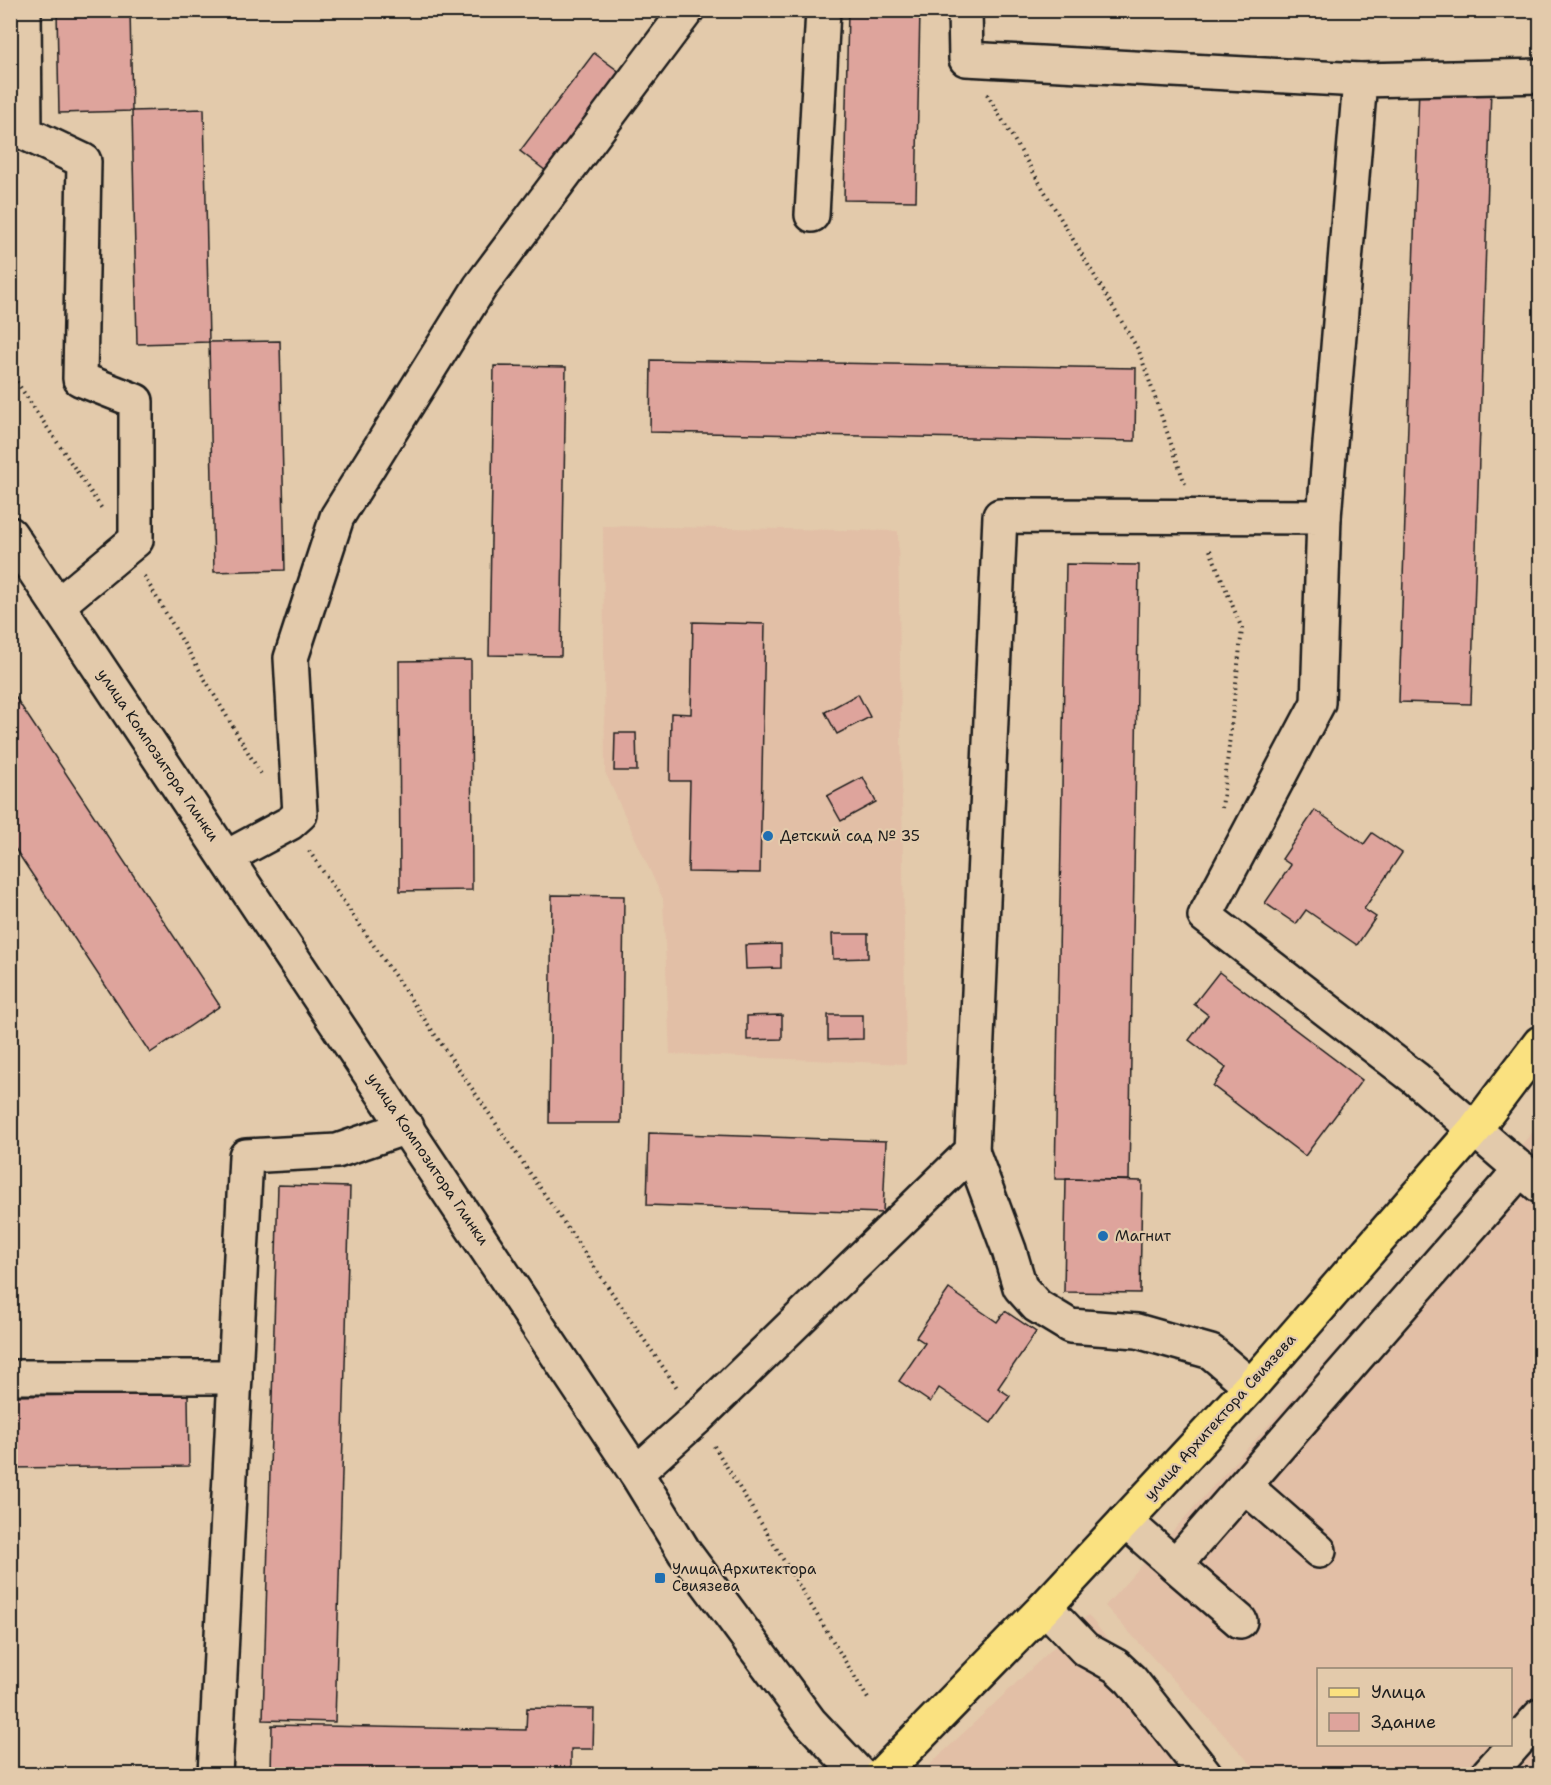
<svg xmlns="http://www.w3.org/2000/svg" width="1551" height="1785" font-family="'Shantell Sans',sans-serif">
  <rect width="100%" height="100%" fill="#e3caab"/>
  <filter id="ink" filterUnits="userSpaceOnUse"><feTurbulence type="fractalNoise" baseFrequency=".0167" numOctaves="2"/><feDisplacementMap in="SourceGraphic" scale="12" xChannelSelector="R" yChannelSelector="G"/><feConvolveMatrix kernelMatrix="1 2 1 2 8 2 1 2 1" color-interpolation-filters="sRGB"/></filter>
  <g filter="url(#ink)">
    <g fill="#e2bfa6" fill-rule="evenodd">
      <path d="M 603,526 L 898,531 L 906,1064 L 670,1054 L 663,899 L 605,772 Z"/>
      <path d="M 1540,1124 L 1540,1774 L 1260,1774 L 1105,1606 ZM 1318,1670 L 1510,1670 L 1510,1744 L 1318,1744 Z"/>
      <path d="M 1088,1615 L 1217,1774 L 920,1774 Z"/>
    </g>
    <g fill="#dea49c" stroke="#1c1c1c" stroke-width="1.5">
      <path d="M 57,10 L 130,10 L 132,111 L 59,113 Z"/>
      <path d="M 848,10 L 920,10 L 916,201 L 844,200 Z"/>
      <path d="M 594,53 L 621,73 L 546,171 L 520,151 Z"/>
      <path d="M 1419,86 L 1491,88 L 1471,704 L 1399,702 Z"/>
      <path d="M 204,109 L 209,342 L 137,344 L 132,111 Z"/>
      <path d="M 280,341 L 285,570 L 214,572 L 209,342 Z"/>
      <path d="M 651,360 L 1136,368 L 1135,441 L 650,432 Z"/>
      <path d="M 494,366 L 566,367 L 561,656 L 489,655 Z"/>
      <path d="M 1066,564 L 1139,565 L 1129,1180 L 1055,1179 Z"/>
      <path d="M 693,622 L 765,624 L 760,873 L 688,872 L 690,781 L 670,781 L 671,713 L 691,714 Z"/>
      <path d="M 471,660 L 472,890 L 400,891 L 399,661 Z"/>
      <path d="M 10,689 L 220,1006 L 150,1053 L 10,841 Z"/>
      <path d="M 858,694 L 870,717 L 837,734 L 825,712 Z"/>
      <path d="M 615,733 L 636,733 L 637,771 L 614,771 Z"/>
      <path d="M 863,777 L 876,802 L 841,821 L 827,796 Z"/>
      <path d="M 1315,810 L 1364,844 L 1372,833 L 1402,853 L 1364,909 L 1376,917 L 1357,945 L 1306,910 L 1296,924 L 1265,903 L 1291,865 L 1282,859 Z"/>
      <path d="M 552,895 L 624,896 L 621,1123 L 549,1123 Z"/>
      <path d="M 832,934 L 868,934 L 868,958 L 833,959 Z"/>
      <path d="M 781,944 L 781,968 L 746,969 L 745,945 Z"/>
      <path d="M 1219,972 L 1362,1080 L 1305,1156 L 1213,1086 L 1226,1068 L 1189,1040 L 1208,1015 L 1194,1004 Z"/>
      <path d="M 782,1015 L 782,1039 L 747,1040 L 747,1016 Z"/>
      <path d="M 828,1015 L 863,1015 L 863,1039 L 828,1040 Z"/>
      <path d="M 649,1133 L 886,1141 L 883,1213 L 647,1205 Z"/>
      <path d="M 1066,1179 L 1142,1181 L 1140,1293 L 1064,1292 Z"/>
      <path d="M 278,1185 L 350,1187 L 335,1722 L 263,1720 Z"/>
      <path d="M 949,1289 L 997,1322 L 1005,1311 L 1036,1332 L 998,1388 L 1010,1396 L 991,1423 L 939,1388 L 930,1402 L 899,1381 L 925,1343 L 916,1337 Z"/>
      <path d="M 188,1394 L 189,1466 L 10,1468 L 10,1396 Z"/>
      <path d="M 527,1708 L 594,1709 L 593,1749 L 571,1749 L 571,1774 L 271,1774 L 272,1725 L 526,1730 Z"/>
    </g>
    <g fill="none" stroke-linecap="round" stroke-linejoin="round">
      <g stroke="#1c1c1c" stroke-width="38">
        <g id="minor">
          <path d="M 24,10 L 25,133 L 84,161 L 80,379 L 136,401 L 136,540 L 58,605"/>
          <path d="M 965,10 L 966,59 L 1360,80"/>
          <path d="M 812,215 L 823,10"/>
          <path d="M 1324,517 L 1360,80 L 1540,76"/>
          <path d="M 10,534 L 636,1473 L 685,1553 L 810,1722 L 859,1774"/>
          <path d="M 227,857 L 290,823 L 300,814 L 291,658 L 337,517 L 480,287 L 687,10"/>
          <path d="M 972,1151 L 1009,1250 L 1020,1287 L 1037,1306 L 1070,1326 L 1137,1331 L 1211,1352 L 1251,1386"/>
          <path d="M 10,1377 L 235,1377"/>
          <path d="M 636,1473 L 697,1418 L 972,1151 L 1000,516 L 1324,517 L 1318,703 L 1205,916 L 1415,1078 L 1540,1186"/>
          <path d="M 1245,1486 L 1319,1551"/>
          <path d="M 1125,1521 L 1175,1565"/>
          <path d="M 1045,1607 L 1085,1649 L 1116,1666 L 1131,1680 L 1205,1774"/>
          <path d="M 1240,1621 L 1175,1565 L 1521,1169"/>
          <path d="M 215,1774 L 246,1156 L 337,1151 L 407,1127"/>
          <path d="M 1488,1774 L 1540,1716"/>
        </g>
      </g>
      <g stroke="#1c1c1c" stroke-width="38">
        <path id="major" d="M 882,1774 L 1045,1607 L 1251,1386 L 1475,1129 L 1540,1043"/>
      </g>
      <g stroke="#1c1c1c" stroke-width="4" stroke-dasharray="1.5 4.5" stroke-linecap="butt">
        <path d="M 987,94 L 1139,351 L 1185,484"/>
        <path d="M 10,372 L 102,509"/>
        <path d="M 1210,550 L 1242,629 L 1222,808"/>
        <path d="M 144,576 L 262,776"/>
        <path d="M 309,851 L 678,1389"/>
        <path d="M 714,1446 L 870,1702"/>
      </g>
      <use href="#minor" stroke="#e3caab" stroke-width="33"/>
      <use href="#major" stroke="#fae180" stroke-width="33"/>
    </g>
  </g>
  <g fill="#1f6fb2" stroke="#e3caab" stroke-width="2">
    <circle cx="768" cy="836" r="6"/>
    <circle cx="1103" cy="1236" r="6"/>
    <rect x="654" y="1572" width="12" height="12" rx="3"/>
  </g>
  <g text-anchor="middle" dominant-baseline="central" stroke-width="4.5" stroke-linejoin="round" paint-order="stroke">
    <g font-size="15" fill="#1c1c1c" stroke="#e3caab">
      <text transform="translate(158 755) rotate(56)">улица Композитора Глинки</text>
      <text transform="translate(428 1159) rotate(56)">улица Композитора Глинки</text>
      <text transform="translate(1220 1417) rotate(-48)">улица Архитектора Свиязева</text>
    </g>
    <g font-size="15" fill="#1c1c1c" stroke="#e3caab" text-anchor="start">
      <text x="780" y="836">Детский сад № 35</text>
      <text x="1115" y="1236">Магнит</text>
      <text x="672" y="1569">Улица Архитектора<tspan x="672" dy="17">Свиязева</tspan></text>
    </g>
  </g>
  <rect width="1551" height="1785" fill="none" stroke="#e3caab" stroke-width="36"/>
  <rect x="18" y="18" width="1515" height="1749" fill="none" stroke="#1c1c1c" stroke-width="2" filter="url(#ink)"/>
  <rect x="1317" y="1668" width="195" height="78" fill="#e3caab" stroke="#938472" stroke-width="1.5"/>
  <rect x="1329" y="1688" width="30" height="9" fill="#fae180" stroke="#938472" stroke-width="1.5"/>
  <text x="1371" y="1698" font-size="18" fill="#1c1c1c">Улица</text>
  <rect x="1329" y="1713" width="30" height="18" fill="#dea49c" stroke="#938472" stroke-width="1.5"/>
  <text x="1371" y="1728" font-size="18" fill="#1c1c1c">Здание</text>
</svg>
